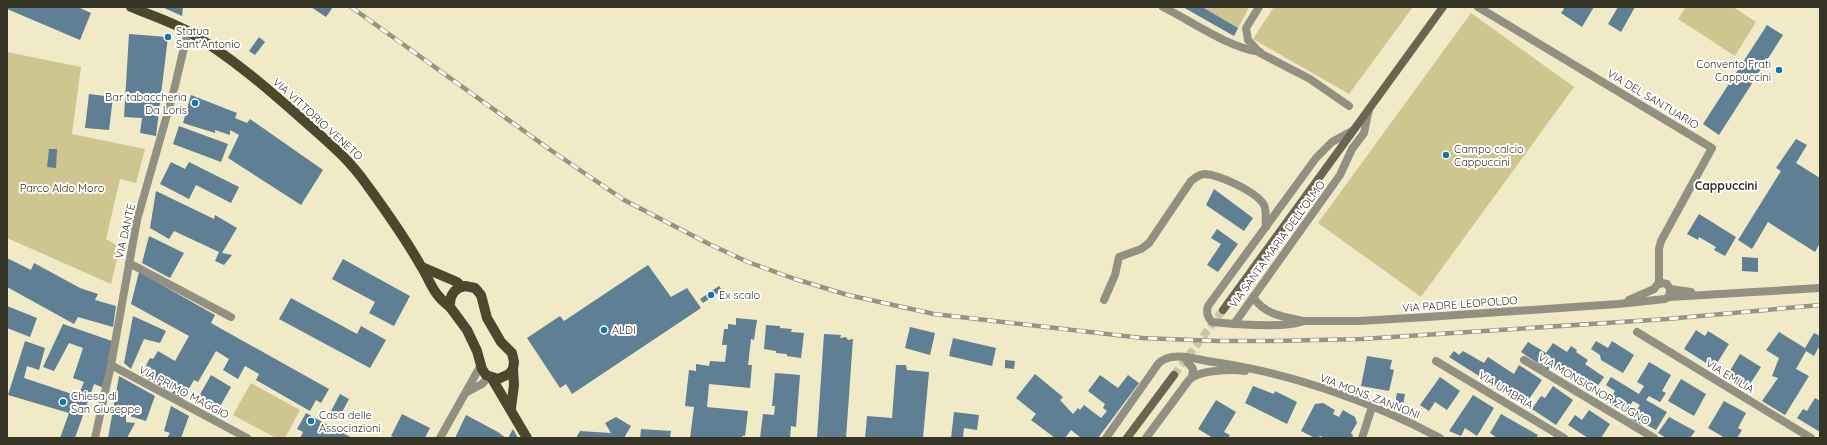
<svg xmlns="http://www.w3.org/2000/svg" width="1827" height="445" font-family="Quicksand,sans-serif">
  <rect width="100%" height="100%" fill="#f0ebc6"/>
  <g fill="#cfc68f">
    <path d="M 1183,7 L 1249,7 L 1234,36 Z"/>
    <path d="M 1274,7 L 1413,7 L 1349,94 L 1253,39 Z"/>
    <path d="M 1686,7 L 1733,7 L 1756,22 L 1735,56 L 1678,19 Z"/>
    <path d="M 1471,13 L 1574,87 L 1421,297 L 1318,223 Z"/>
    <path d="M 7,52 L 81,67 L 72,134 L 145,149 L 136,183 L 120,179 L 106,239 L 120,247 L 111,284 L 7,238 Z"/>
    <path d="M 251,383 L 300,410 L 285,438 L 276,438 L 233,415 Z"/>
  </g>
  <g fill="#5e7f94">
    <path d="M 7,7 L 78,7 L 91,13 L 80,40 L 7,9 Z"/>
    <path d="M 162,7 L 183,7 L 182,16 Z"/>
    <path d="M 311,7 L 333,7 L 326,17 Z"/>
    <path d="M 1183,7 L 1202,7 L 1238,28 L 1234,36 Z"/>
    <path d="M 1563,7 L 1594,7 L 1582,27 L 1561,13 L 1564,9 Z"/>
    <path d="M 1618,7 L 1635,7 L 1621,32 L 1608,24 Z"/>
    <path d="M 1767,25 L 1783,35 L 1719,135 L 1703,124 Z"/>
    <path d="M 129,34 L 168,37 L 156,136 L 140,133 L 142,118 L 124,117 Z"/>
    <path d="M 259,37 L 265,42 L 255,55 L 249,51 Z"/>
    <path d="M 89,94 L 113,97 L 109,130 L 85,128 Z"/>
    <path d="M 191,95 L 237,113 L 235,118 L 247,123 L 250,119 L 323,170 L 301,205 L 228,158 L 239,135 L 230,130 L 230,135 L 215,130 L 215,133 L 183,123 Z"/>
    <path d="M 179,126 L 228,144 L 221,162 L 173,144 Z"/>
    <path d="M 1796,139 L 1807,145 L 1796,163 L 1820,178 L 1820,243 L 1815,252 L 1768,222 L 1752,249 L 1738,240 L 1781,171 L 1776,168 Z"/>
    <path d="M 49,149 L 57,149 L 56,168 L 47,167 Z"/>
    <path d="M 171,162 L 185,169 L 189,162 L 239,187 L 231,203 L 196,185 L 189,199 L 160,184 Z"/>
    <path d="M 1214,189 L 1253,218 L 1244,231 L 1206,205 Z"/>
    <path d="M 156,191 L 214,219 L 215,215 L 237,228 L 222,253 L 232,255 L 224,265 L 215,261 L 219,252 L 174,231 L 169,239 L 150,228 Z"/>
    <path d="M 1699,214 L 1736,237 L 1725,256 L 1714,250 L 1716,247 L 1699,237 L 1698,240 L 1687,234 Z"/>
    <path d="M 1217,229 L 1238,244 L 1218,272 L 1207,265 L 1221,244 L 1211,238 Z"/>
    <path d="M 149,236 L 184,253 L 170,278 L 142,263 Z"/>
    <path d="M 1742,257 L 1758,258 L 1758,272 L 1742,271 Z"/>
    <path d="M 7,258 L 31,270 L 34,263 L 80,288 L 98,294 L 95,300 L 116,306 L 113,327 L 78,317 L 74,324 L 7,287 Z"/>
    <path d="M 343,259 L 410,296 L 394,326 L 369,313 L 375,302 L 332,279 Z"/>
    <path d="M 648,265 L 671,297 L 687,288 L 701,308 L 572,394 L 566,384 L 560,388 L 527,338 L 560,316 L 564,321 Z"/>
    <path d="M 139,272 L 215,315 L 211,323 L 329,389 L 321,403 L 316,400 L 310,411 L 256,380 L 259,374 L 245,366 L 238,379 L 223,370 L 229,359 L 216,351 L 198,382 L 194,380 L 183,399 L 141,375 L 150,358 L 153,359 L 158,351 L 175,361 L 189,336 L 131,304 Z"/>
    <path d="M 719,286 L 722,290 L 703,303 L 700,299 Z"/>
    <path d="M 291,298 L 357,334 L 361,326 L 386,340 L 370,368 L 279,319 Z"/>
    <path d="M 7,306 L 37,318 L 30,337 L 7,328 Z"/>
    <path d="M 133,316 L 166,331 L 160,343 L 144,339 L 131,369 L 124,363 Z"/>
    <path d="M 736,318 L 757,320 L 754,340 L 751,339 L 748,365 L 752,365 L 750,388 L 709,384 L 707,407 L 748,411 L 745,436 L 742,436 L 742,438 L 690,438 L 694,407 L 685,406 L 689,370 L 696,371 L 696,364 L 709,366 L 710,361 L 725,362 L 727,345 L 722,345 L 724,329 L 728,329 L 728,324 L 736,325 Z"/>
    <path d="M 63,324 L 112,341 L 104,388 L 94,384 L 75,438 L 60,438 L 69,413 L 8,395 L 25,341 L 45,348 L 39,370 L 27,366 L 24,378 L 78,396 L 84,382 L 73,378 L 83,348 L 69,343 L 54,371 L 43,367 Z"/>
    <path d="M 766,325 L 780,326 L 780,328 L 792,329 L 791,332 L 804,333 L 801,358 L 787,356 L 787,354 L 776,353 L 776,351 L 764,349 Z"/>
    <path d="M 910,327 L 935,333 L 930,355 L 905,348 Z"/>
    <path d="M 1696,330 L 1705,336 L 1708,331 L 1729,344 L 1714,368 L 1684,349 Z"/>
    <path d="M 1779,332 L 1805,348 L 1814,333 L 1820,336 L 1820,345 L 1814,356 L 1806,351 L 1796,369 L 1809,376 L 1785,415 L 1762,401 L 1778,378 L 1772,376 L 1779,358 L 1766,350 Z"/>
    <path d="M 824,334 L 841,335 L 840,338 L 846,337 L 848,340 L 853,339 L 846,438 L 817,438 Z"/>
    <path d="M 953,338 L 996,348 L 992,366 L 949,356 Z"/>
    <path d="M 1596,341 L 1608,348 L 1612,341 L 1634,355 L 1623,373 L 1601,360 L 1600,355 L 1591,349 Z"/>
    <path d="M 1528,342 L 1546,353 L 1553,343 L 1567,352 L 1571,346 L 1577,350 L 1576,352 L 1588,360 L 1585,364 L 1604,377 L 1592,394 L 1573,381 L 1578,374 L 1567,367 L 1562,374 L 1551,367 L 1548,370 L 1521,352 Z"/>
    <path d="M 1454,351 L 1459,355 L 1463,351 L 1484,363 L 1488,357 L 1514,374 L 1519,365 L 1542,380 L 1525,405 L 1449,357 Z"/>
    <path d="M 1740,354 L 1761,367 L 1748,387 L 1728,374 Z"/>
    <path d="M 1367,356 L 1392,360 L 1390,369 L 1394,370 L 1389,391 L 1361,386 Z"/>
    <path d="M 1005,360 L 1015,361 L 1014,369 L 1005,368 Z"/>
    <path d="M 1649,362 L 1671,375 L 1662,391 L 1666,393 L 1660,402 L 1649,396 L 1646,400 L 1667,412 L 1656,430 L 1643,423 L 1642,425 L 1631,419 L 1640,405 L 1633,401 L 1625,413 L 1607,403 L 1615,391 L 1606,385 L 1611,377 L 1639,394 L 1644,386 L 1637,382 Z"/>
    <path d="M 896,365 L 906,365 L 907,370 L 929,372 L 923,438 L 865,438 L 867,416 L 892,418 Z"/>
    <path d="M 775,373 L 800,375 L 796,427 L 791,426 L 790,438 L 760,438 L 763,414 L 774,415 L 775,406 L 772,406 Z"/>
    <path d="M 1035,374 L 1063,397 L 1060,400 L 1073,414 L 1078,408 L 1080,410 L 1084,405 L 1101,418 L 1107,411 L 1103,408 L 1105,404 L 1088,391 L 1100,375 L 1118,388 L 1128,375 L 1139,383 L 1098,438 L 1081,438 L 1071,430 L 1065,438 L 1055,438 L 1031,420 L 1036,414 L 1016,398 Z"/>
    <path d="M 211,375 L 231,387 L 218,410 L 198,398 Z"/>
    <path d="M 119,376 L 155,396 L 146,421 L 126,415 L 126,422 L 135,423 L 127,438 L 108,438 Z"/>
    <path d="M 1440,377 L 1460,391 L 1447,410 L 1435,402 L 1429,411 L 1420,405 Z"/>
    <path d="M 1681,379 L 1706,394 L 1694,416 L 1668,401 Z"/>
    <path d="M 1253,386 L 1274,394 L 1275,391 L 1297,402 L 1287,424 L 1245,403 Z"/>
    <path d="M 1553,386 L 1573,400 L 1556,425 L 1532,409 L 1541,396 L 1545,398 Z"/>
    <path d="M 1397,393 L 1405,394 L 1403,406 L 1395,404 Z"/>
    <path d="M 340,394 L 349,399 L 340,416 L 331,411 Z"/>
    <path d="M 1473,395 L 1494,408 L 1477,436 L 1465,428 L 1461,436 L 1449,431 Z"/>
    <path d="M 1815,398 L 1820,401 L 1820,432 L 1797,418 L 1803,409 L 1807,411 Z"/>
    <path d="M 1216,400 L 1236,412 L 1224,432 L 1230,435 L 1228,438 L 1213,438 L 1198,429 Z"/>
    <path d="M 1724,401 L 1746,413 L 1738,428 L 1742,430 L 1737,438 L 1725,438 L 1708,428 Z"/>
    <path d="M 1323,403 L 1335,410 L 1333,414 L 1339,417 L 1343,410 L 1355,417 L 1357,423 L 1351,433 L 1353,435 L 1352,438 L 1324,438 L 1321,436 L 1315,438 L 1301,431 L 1315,404 Z"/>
    <path d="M 171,406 L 189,416 L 181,438 L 167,438 L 170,433 L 164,431 Z"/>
    <path d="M 1589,410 L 1610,424 L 1601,438 L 1588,438 L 1568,425 L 1575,415 L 1582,420 Z"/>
    <path d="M 954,412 L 979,415 L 977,430 L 964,428 L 963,438 L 951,438 Z"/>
    <path d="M 306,413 L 352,438 L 300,438 L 303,432 L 297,429 Z"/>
    <path d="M 402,414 L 430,428 L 425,438 L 396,438 L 391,436 Z"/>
    <path d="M 1501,414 L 1538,435 L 1536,438 L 1497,438 L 1490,433 Z"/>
    <path d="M 466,415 L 498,432 L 506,438 L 455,438 Z"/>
    <path d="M 616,417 L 631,426 L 624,438 L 576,438 L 580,431 L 611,433 L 605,423 Z"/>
    <path d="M 1669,417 L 1695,431 L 1690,438 L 1666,438 L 1658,433 Z"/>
    <path d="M 513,429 L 518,438 L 508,438 Z"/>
    <path d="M 641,429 L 671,431 L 670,438 L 640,438 Z"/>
  </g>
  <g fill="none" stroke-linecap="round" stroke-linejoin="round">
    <path stroke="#cbc6a6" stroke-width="8" stroke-dasharray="8 4" stroke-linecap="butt" d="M 1174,375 L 1223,310"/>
    <g stroke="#929081" stroke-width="8">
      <path d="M 1163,7 C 1193,22 1227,47 1260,52"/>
      <path d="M 1259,7 L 1246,28 L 1248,40 L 1260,53 L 1310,79 L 1349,106"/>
      <path d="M 1478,7 L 1712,148 L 1661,241 L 1659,249 L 1659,283"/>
      <path d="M 129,263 L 231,317"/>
      <path d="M 1670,289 L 1691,292"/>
      <path d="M 1253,297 C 1265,315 1284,317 1304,321 L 1359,321 L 1427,317 L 1618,304 L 1665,299 L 1669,297 L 1820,288"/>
      <path d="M 1104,300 L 1115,275 L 1119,257 L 1141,249 L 1149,243 L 1191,181 C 1195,178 1199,174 1205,174 C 1220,175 1257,192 1264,205 C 1267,211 1265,220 1266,227"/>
      <path d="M 1629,300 L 1654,289 L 1657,285 L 1662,283 L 1667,284 L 1670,289 L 1669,297"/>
      <path d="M 1301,322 C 1282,328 1233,324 1212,322 C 1207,317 1206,312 1208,306 L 1316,158 L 1332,142 L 1352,131"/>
      <path d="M 1234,324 L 1340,175 L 1352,149 L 1364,133 L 1369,109"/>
      <path d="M 1637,332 L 1811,438"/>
      <path d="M 1184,357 L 1193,369 L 1192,377"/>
      <path d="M 1524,360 L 1654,438"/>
      <path d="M 1436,361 L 1564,438"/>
      <path d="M 111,365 L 247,438"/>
      <path d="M 467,392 L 482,384 L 489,376"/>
      <path d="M 95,438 L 111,365 L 137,220 L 173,94 L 188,31"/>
      <path d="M 440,438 L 481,365"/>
      <path d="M 1106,438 L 1158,364 C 1170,351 1192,358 1207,361 C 1287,372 1369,400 1440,438"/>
      <path d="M 1146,438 L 1189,380 C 1198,370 1232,369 1245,371"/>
      <path d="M 1362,438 L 1372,407"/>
    </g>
    <g stroke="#696550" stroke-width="8">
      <path d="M 1223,310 L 1443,7"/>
      <path d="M 1127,438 L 1174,375"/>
    </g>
    <g stroke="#4c482d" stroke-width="10">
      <path d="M 131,7 C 150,15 172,22 189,32 C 230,56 267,88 302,119 C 326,140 349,159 367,185 C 386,211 405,238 421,266 C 432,284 432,293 450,307"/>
      <path d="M 422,267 L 457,282 L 462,287"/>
      <path d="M 465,286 L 475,288 L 481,295 L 487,318 L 501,342 L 512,353 L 514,362 L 513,369 L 509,374 L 498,379 L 486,375 L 482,369 L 477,351 L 467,330 L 450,307 C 449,296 454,288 465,286 Z"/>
      <path d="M 491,377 L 527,438"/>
      <path d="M 511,408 L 514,385 L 513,369"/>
    </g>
    <g stroke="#99957b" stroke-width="4.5">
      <path id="rail" d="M 351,7 L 549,149 L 624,200 L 709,244 L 748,262 L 795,279 L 848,295 L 934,314 L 1142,338 L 1219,341 L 1273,341 L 1362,339 L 1667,319 L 1820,305"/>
    </g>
    <use href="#rail" stroke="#fff" stroke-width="3" stroke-dasharray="9" stroke-linecap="butt"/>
  </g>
  <g fill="#1975a3" stroke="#fff" stroke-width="1.5">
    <circle cx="168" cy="37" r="4"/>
    <circle cx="1779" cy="70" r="4"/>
    <circle cx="195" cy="103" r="4"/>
    <circle cx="1446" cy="155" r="4"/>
    <circle cx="711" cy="295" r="4"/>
    <circle cx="604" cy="330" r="4"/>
    <circle cx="63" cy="402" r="4"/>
    <circle cx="311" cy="421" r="4"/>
  </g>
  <g text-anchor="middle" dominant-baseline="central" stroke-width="4" stroke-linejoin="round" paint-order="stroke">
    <g font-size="11" fill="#363425" stroke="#fff" text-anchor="start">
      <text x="176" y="31">Statua<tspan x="176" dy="13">Sant'Antonio</tspan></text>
      <text x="1771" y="64" text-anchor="end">Convento Frati<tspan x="1771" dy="13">Cappuccini</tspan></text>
      <text x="187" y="97" text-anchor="end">Bar tabaccheria<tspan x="187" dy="13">Da Loris</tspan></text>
      <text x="1454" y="149">Campo calcio<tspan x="1454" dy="13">Cappuccini</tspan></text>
      <text x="719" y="295">Ex scalo</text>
      <text x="612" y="330">ALDI</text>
      <text x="71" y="396">Chiesa di<tspan x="71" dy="13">San Giuseppe</tspan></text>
      <text x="319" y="415">Casa delle<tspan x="319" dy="13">Associazioni</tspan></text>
    </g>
    <g font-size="11" fill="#363425" stroke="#fff">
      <text transform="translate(1653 99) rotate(31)">VIA DEL SANTUARIO</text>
      <text transform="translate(318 119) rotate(42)">VIA VITTORIO VENETO</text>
      <text transform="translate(125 231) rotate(-77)">VIA DANTE</text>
      <text transform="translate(1277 244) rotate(-54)">VIA SANTA MARIA DELL'OLMO</text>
      <text transform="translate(1460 304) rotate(-4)">VIA PADRE LEOPOLDO</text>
      <text transform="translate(1730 376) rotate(31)">VIA EMILIA</text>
      <text transform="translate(1594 389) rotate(31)">VIA MONSIGNOR ZUGNO</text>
      <text transform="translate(1506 390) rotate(31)">VIA UMBRIA</text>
      <text transform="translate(184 392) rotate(28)">VIA PRIMO MAGGIO</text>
      <text transform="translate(1370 396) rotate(21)">VIA MONS. ZANNONI</text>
    </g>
    <g font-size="11" fill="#332d02" stroke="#fff">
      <text x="62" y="188">Parco Aldo Moro</text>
    </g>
    <g font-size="12" font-weight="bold" fill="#363425" stroke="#fff">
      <text x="1726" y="185">Cappuccini</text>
    </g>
  </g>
  <rect width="1827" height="445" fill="none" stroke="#363425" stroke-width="16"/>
</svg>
